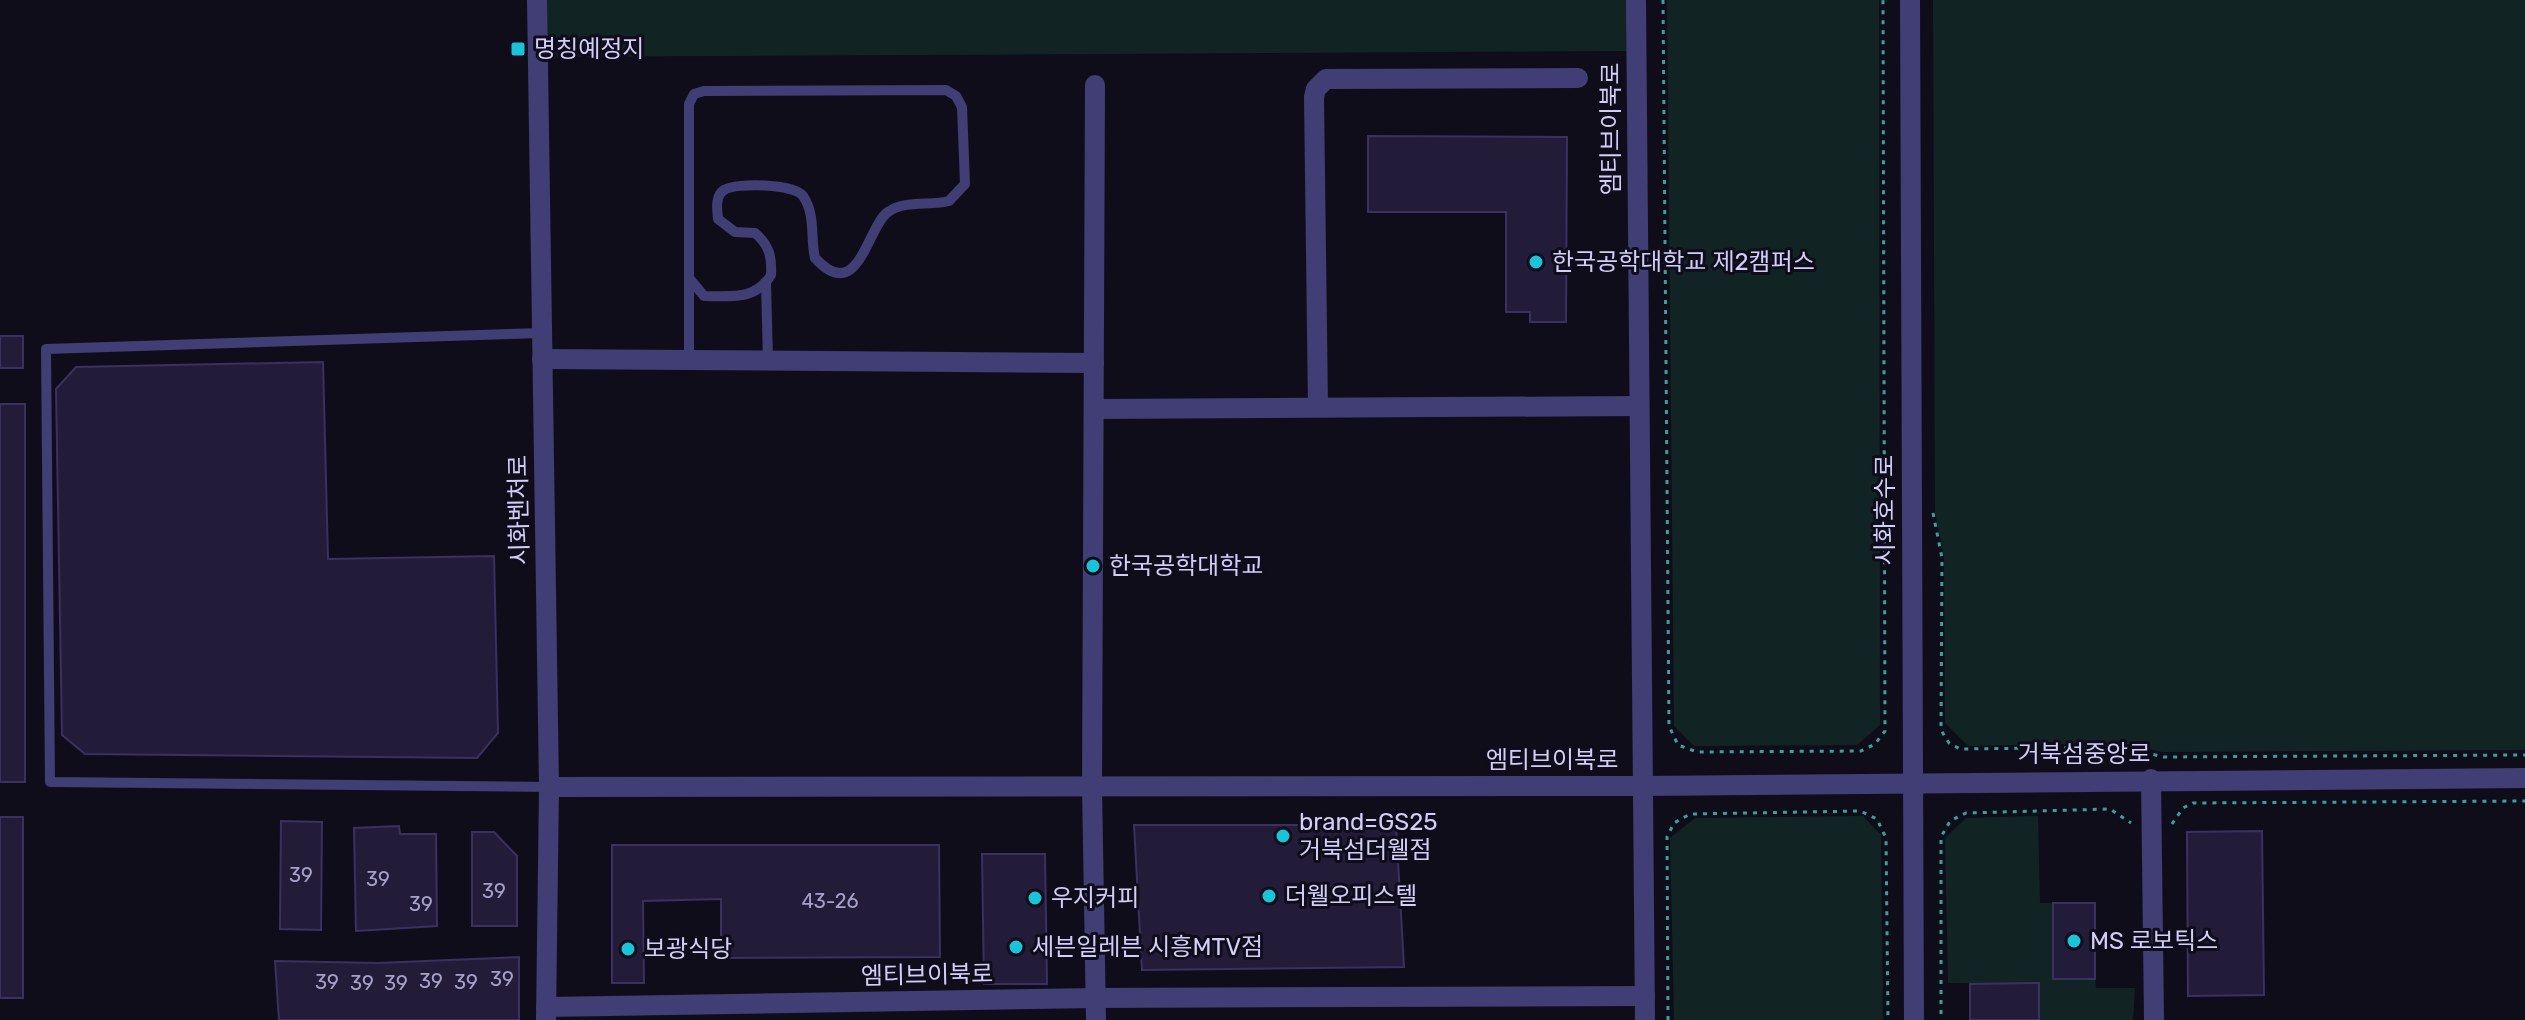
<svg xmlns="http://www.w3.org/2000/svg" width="2525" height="1020" font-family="Rubik,'Noto Sans KR',sans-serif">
  <rect width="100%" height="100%" fill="#100d1b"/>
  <g fill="#112423">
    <path d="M 537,0 L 1636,0 L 1637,51 L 538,57 Z"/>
    <path d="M 1667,0 L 1879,0 L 1880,725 L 1857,745 L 1694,746 L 1674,726 Z"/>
    <path d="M 1933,0 L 2525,0 L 2525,750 L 2162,752 L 2121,743 L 1968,746 L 1945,723 L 1944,558 L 1935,512 Z"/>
    <path d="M 1863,816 L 1881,835 L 1883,1020 L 1674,1020 L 1670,838 L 1695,818 Z"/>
    <path d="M 2038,816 L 2040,903 L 2053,903 L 2053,979 L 2095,979 L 2096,988 L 2135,988 L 2133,1020 L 2039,1020 L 2039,984 L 1948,983 L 1945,838 L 1966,818 Z"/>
  </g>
  <g fill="#221c39" stroke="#3a3063" stroke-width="2">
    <path d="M 1368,136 L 1567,137 L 1566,322 L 1530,322 L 1530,312 L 1506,312 L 1506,212 L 1368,212 Z"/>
    <rect x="0" y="336" width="23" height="32"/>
    <path d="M 323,362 L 328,559 L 494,556 L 498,733 L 477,758 L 85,754 L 62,735 L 56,389 L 76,367 Z"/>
    <rect x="0" y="404" width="25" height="378"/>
    <rect x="0" y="817" width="23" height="181"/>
    <path d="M 281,821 L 322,822 L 321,930 L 280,929 Z"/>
    <path d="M 1134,825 L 1396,825 L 1404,967 L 1142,970 Z"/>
    <path d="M 399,826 L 400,834 L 436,834 L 437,926 L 356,931 L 354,828 Z"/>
    <path d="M 2262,831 L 2264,995 L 2188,996 L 2187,832 Z"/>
    <path d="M 472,832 L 494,832 L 517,856 L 517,926 L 472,926 Z"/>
    <path d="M 612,845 L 939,845 L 940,957 L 721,958 L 721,899 L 643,901 L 644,983 L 612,983 Z"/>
    <path d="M 982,854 L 1045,854 L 1047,984 L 984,984 Z"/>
    <rect x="2053" y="903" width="42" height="76"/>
    <path d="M 519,957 L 519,1020 L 279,1020 L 275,961 L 378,963 Z"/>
    <path d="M 2039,983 L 2039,1020 L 1970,1020 L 1970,984 Z"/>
  </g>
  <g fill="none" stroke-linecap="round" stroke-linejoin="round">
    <g stroke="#3aa09a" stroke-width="3" stroke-dasharray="4 6" stroke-linecap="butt">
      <path d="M 1663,0 L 1669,726 L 1678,745 L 1697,752 L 1861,751 L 1875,744 L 1885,731 L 1883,0"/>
      <path d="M 1933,513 L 1942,558 L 1941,730 L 1949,743 L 1960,749 L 2121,747 L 2164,757 L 2525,755"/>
      <path d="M 2172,824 L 2183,808 L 2193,803 L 2525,801"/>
      <path d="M 1941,1014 L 1941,837 L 1950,821 L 1966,813 L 2110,809 L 2131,823"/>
      <path d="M 1668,1020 L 1667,837 L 1674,823 L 1690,814 L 1860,811 L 1877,819 L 1886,838 L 1888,1020"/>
    </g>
    <g stroke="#403e74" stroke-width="10">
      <path d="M 689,278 L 704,296 C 731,296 755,301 771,275 C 772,256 769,245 755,233 L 735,232 L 718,219 C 717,209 715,196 724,190 C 737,182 795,184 803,196 C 816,215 810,237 815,258 C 859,306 867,226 888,212 C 904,200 930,206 949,201 L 965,184 L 962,107 L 956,96 L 946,90 L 704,91 L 694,94 L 689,104 L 689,360"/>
      <path d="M 766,283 L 768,361"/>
      <path d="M 542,333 L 46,349 L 50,782 L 549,787"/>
    </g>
    <g stroke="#403e74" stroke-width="20">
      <path d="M 1095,85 L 1092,786 L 1096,1020"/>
      <path d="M 542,359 L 1094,363"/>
      <path d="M 1318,407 L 1314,97 L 1316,89 L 1326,79 L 1578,78"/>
      <path d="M 1094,409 L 1639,406"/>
      <path d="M 2151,779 L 2154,1020"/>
      <path d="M 546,1007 L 1096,998 L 1645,996"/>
    </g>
    <g stroke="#403e74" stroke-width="20">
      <path d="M 537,0 L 549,787 L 546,1020"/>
      <path d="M 1636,0 L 1645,1020"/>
      <path d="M 1910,0 L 1914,1020"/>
      <path d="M 549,787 L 1643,786 L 2525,778"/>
    </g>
  </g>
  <g fill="#1ac4d8" stroke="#100d1b" stroke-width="3">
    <rect x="510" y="41" width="16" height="16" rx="4"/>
    <circle cx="1536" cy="262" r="8"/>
    <circle cx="1093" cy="566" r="8"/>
    <circle cx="1283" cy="836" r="8"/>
    <circle cx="1269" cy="896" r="8"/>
    <circle cx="1035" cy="898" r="8"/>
    <circle cx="2074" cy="941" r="8"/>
    <circle cx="1016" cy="947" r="8"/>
    <circle cx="628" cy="949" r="8"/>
  </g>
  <g text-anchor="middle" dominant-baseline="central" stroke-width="6" stroke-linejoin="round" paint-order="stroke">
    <g font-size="20" fill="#a6a1c9">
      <text x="301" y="875">39</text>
      <text x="378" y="879">39</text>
      <text x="494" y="891">39</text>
      <text x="830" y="901">43-26</text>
      <text x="421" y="904">39</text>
      <text x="502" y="979">39</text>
      <text x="431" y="981">39</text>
      <text x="327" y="982">39</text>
      <text x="466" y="982">39</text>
      <text x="362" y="983">39</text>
      <text x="396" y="983">39</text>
    </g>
    <g font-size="24" fill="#d2cdf9" stroke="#100d1b" text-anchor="start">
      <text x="534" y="49">명칭예정지</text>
      <text x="1552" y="262">한국공학대학교 제2캠퍼스</text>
      <text x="1109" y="566">한국공학대학교</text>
      <text x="1299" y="822">brand=GS25<tspan x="1299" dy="28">거북섬더웰점</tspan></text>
      <text x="1285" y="896">더웰오피스텔</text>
      <text x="1051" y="898">우지커피</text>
      <text x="2090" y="941">MS 로보틱스</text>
      <text x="1032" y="947">세븐일레븐 시흥MTV점</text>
      <text x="644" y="949">보광식당</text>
    </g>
    <g font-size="24" fill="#d2cdf9" stroke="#100d1b">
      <text transform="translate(1611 129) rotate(-90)">엠티브이북로</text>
      <text transform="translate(519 510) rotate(-91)">시화벤처로</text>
      <text transform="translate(1885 510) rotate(-90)">시화호수로</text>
      <text x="2084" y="754">거북섬중앙로</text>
      <text x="1552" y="760">엠티브이북로</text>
      <text transform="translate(927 975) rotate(-1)">엠티브이북로</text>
    </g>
  </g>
</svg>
